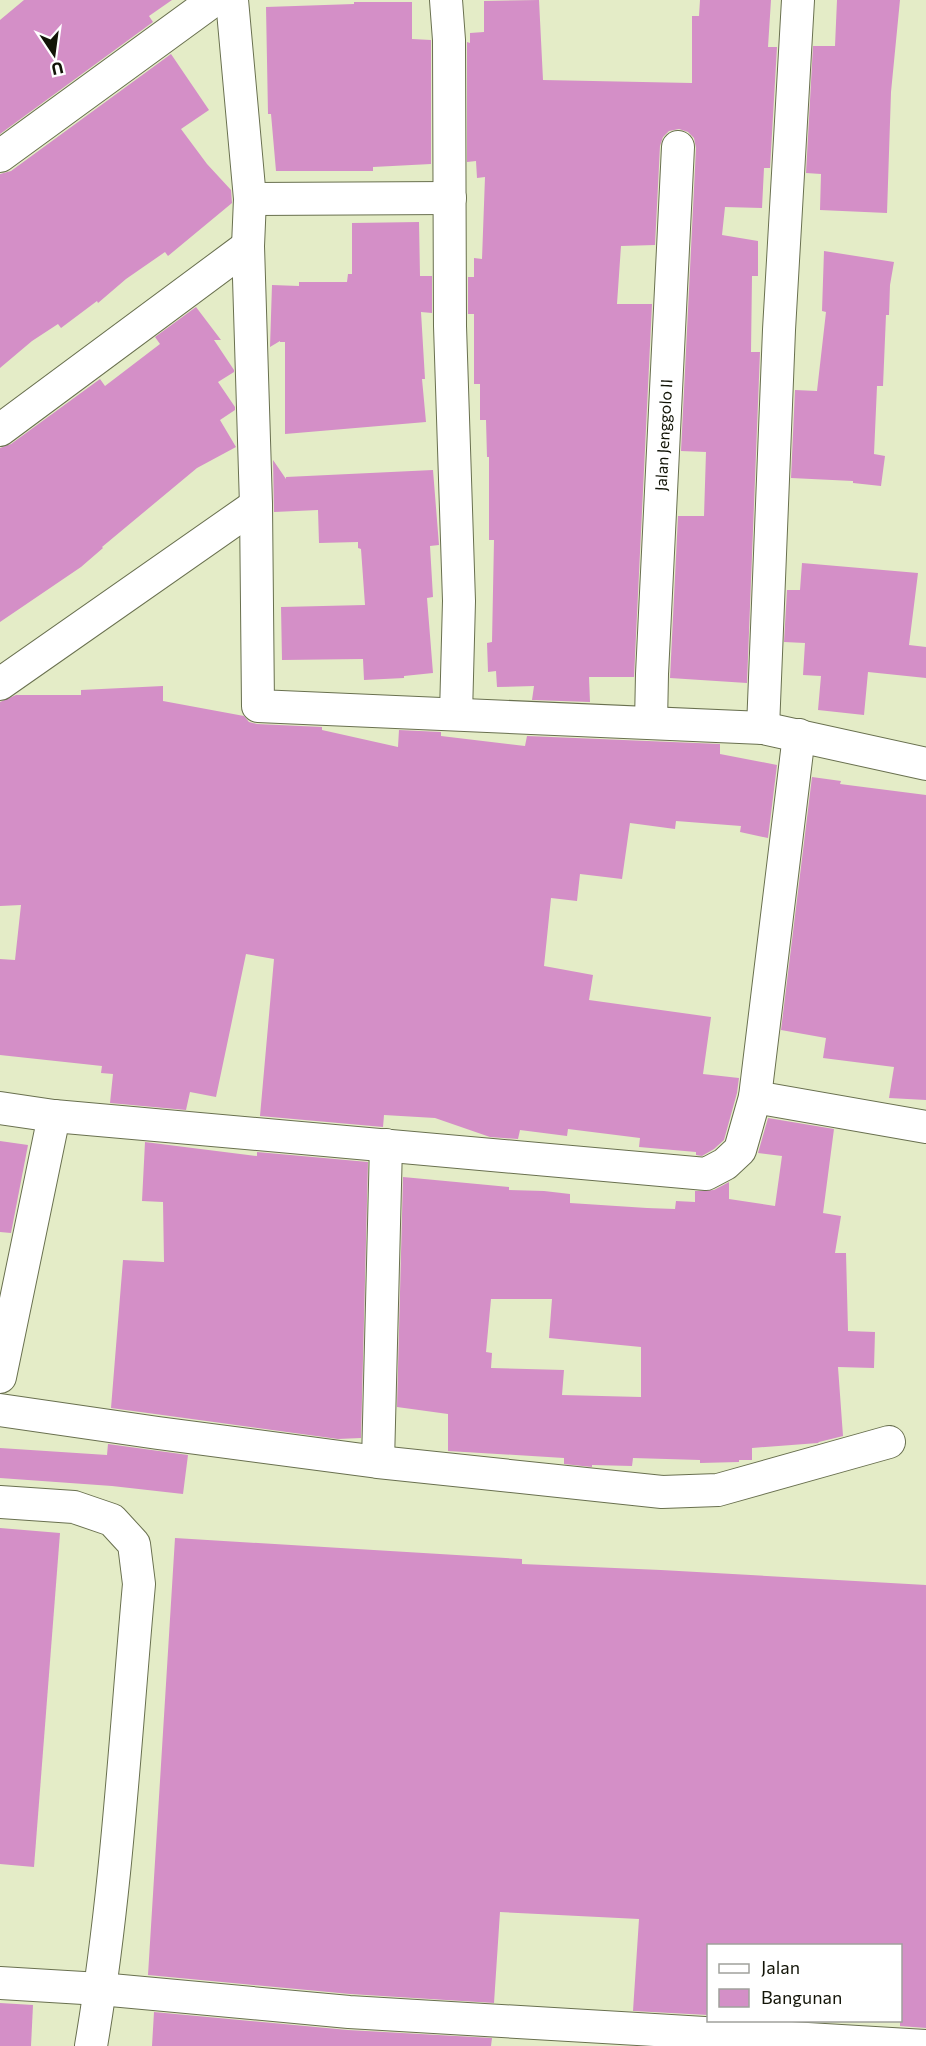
<svg xmlns="http://www.w3.org/2000/svg" width="926" height="2046" font-family="Commissioner,sans-serif">
  <rect width="100%" height="100%" fill="#e4ecc7"/>
  <g fill="#d48fc7" fill-rule="evenodd">
    <path d="M 24,0 L 172,0 L 149,16 L 153,22 L 0,134 L 0,20 Z"/>
    <path d="M 539,0 L 543,80 L 692,83 L 692,16 L 699,16 L 700,0 L 771,0 L 768,47 L 777,47 L 770,168 L 764,168 L 762,208 L 725,207 L 722,235 L 758,241 L 758,276 L 752,276 L 751,352 L 760,352 L 747,683 L 670,678 L 678,516 L 704,516 L 706,452 L 681,451 L 696,148 L 694,138 L 688,132 L 679,129 L 669,131 L 663,137 L 660,146 L 655,245 L 621,246 L 617,304 L 652,304 L 634,677 L 589,677 L 590,702 L 532,700 L 534,686 L 497,687 L 496,671 L 488,672 L 487,643 L 492,642 L 494,540 L 489,540 L 489,457 L 487,457 L 486,420 L 480,420 L 480,384 L 474,384 L 474,314 L 468,314 L 468,277 L 474,277 L 474,258 L 482,259 L 485,177 L 477,178 L 476,161 L 467,162 L 467,42 L 470,43 L 470,33 L 484,32 L 484,1 Z"/>
    <path d="M 837,0 L 900,0 L 891,92 L 887,213 L 820,210 L 821,174 L 806,173 L 813,46 L 835,46 Z"/>
    <path d="M 354,2 L 412,2 L 412,39 L 431,40 L 431,164 L 373,167 L 373,171 L 276,171 L 271,114 L 268,114 L 266,7 L 354,4 Z"/>
    <path d="M 171,54 L 209,110 L 181,129 L 207,164 L 231,190 L 232,203 L 168,256 L 165,252 L 126,279 L 98,303 L 97,301 L 61,328 L 58,324 L 32,341 L 0,368 L 0,174 L 11,171 Z"/>
    <path d="M 419,222 L 420,276 L 432,276 L 432,313 L 421,312 L 425,379 L 422,379 L 426,422 L 285,434 L 285,342 L 280,342 L 280,341 L 270,347 L 272,285 L 299,286 L 299,282 L 347,282 L 348,274 L 352,274 L 352,223 Z"/>
    <path d="M 824,251 L 894,262 L 890,285 L 889,315 L 886,315 L 883,386 L 877,386 L 874,454 L 885,456 L 881,486 L 853,483 L 853,481 L 791,478 L 795,390 L 817,391 L 826,312 L 822,311 Z"/>
    <path d="M 196,307 L 221,340 L 214,340 L 234,370 L 234,372 L 218,382 L 235,407 L 235,410 L 220,420 L 236,447 L 197,468 L 102,547 L 103,548 L 81,567 L 0,622 L 0,448 L 11,444 L 100,379 L 105,386 L 160,344 L 155,337 Z"/>
    <path d="M 273,460 L 286,479 L 286,477 L 433,470 L 439,545 L 430,546 L 433,597 L 427,598 L 433,673 L 404,676 L 404,678 L 364,680 L 363,659 L 282,660 L 281,607 L 365,605 L 361,549 L 358,548 L 358,542 L 319,543 L 318,510 L 274,512 Z"/>
    <path d="M 802,563 L 918,573 L 909,645 L 926,647 L 926,678 L 868,672 L 864,715 L 818,710 L 821,676 L 803,675 L 805,643 L 784,642 L 787,590 L 800,590 Z"/>
    <path d="M 163,686 L 163,701 L 244,716 L 249,722 L 257,724 L 322,727 L 322,730 L 398,747 L 399,730 L 441,732 L 441,736 L 525,746 L 527,736 L 720,744 L 720,754 L 777,765 L 768,838 L 740,832 L 741,826 L 676,821 L 675,829 L 630,823 L 622,879 L 580,874 L 577,901 L 551,898 L 544,966 L 593,975 L 589,1000 L 711,1017 L 703,1074 L 739,1078 L 737,1093 L 724,1140 L 714,1149 L 702,1156 L 696,1155 L 696,1152 L 639,1147 L 640,1138 L 568,1129 L 567,1136 L 520,1130 L 518,1139 L 490,1137 L 435,1118 L 384,1115 L 383,1127 L 260,1116 L 274,959 L 246,954 L 216,1097 L 190,1092 L 186,1110 L 110,1103 L 113,1074 L 101,1073 L 102,1066 L 0,1055 L 0,959 L 15,960 L 21,905 L 0,906 L 0,702 L 16,695 L 81,695 L 81,690 Z"/>
    <path d="M 812,777 L 841,781 L 840,784 L 926,795 L 926,1100 L 889,1098 L 894,1067 L 823,1058 L 826,1038 L 781,1030 Z"/>
    <path d="M 768,1118 L 834,1129 L 823,1213 L 841,1216 L 835,1253 L 846,1253 L 848,1331 L 875,1332 L 874,1368 L 838,1367 L 843,1436 L 819,1442 L 818,1443 L 752,1448 L 752,1460 L 739,1460 L 739,1462 L 700,1463 L 700,1460 L 633,1458 L 632,1466 L 592,1465 L 592,1467 L 564,1464 L 564,1458 L 448,1451 L 448,1414 L 397,1407 L 403,1177 L 509,1187 L 509,1190 L 544,1191 L 570,1194 L 570,1203 L 647,1208 L 675,1209 L 676,1201 L 695,1202 L 695,1191 L 714,1190 L 729,1182 L 729,1199 L 775,1206 L 782,1156 L 758,1153 ZM 491,1299 L 552,1299 L 549,1338 L 641,1347 L 641,1397 L 562,1395 L 564,1370 L 491,1368 L 492,1353 L 486,1352 Z"/>
    <path d="M 0,1141 L 28,1145 L 11,1233 L 0,1232 Z"/>
    <path d="M 145,1142 L 257,1156 L 257,1152 L 368,1162 L 361,1438 L 338,1439 L 111,1408 L 123,1260 L 164,1262 L 163,1202 L 142,1201 Z"/>
    <path d="M 108,1444 L 188,1455 L 183,1494 L 112,1486 L 0,1478 L 0,1448 L 107,1455 Z"/>
    <path d="M 0,1528 L 60,1533 L 34,1867 L 0,1864 Z"/>
    <path d="M 175,1538 L 522,1559 L 522,1564 L 661,1570 L 926,1585 L 926,2028 L 900,2026 L 900,1946 L 708,1946 L 708,2015 L 633,2011 L 639,1919 L 500,1912 L 494,2003 L 350,1994 L 148,1975 Z"/>
    <path d="M 0,2003 L 33,2005 L 31,2046 L 0,2046 Z"/>
    <path d="M 154,2012 L 348,2030 L 492,2038 L 491,2046 L 152,2046 Z"/>
  </g>
  <g fill="none" stroke-linecap="round" stroke-linejoin="round">
    <g stroke="#69704f" stroke-width="34">
      <g id="minor">
        <path d="M 232,0 L 250,199 L 248,246 L 256,505 L 258,706 L 763,728 L 926,764"/>
        <path d="M 446,0 L 449,40 L 450,326 L 459,601 L 456,714"/>
        <path d="M 0,156 L 214,0"/>
        <path d="M 250,199 L 450,198"/>
        <path d="M 0,430 L 248,246"/>
        <path d="M 0,684 L 256,505"/>
        <path d="M 651,723 L 652,674 L 678,147"/>
        <path d="M 763,728 L 779,330 L 798,0"/>
        <path d="M 755,1097 L 926,1127"/>
        <path d="M 0,1108 L 54,1116 L 706,1174 L 725,1164 L 740,1150 L 755,1097 L 799,735"/>
        <path d="M 0,1377 L 54,1116"/>
        <path d="M 0,1410 L 158,1433 L 378,1462 L 662,1492 L 718,1490 L 889,1442"/>
        <path d="M 378,1462 L 386,1145"/>
        <path d="M 0,1502 L 74,1507 L 112,1520 L 134,1544 L 139,1584 C 125,1738 117,1893 91,2046"/>
        <path d="M 0,1983 L 100,1989 L 349,2012 L 926,2046"/>
      </g>
    </g>
    <use href="#minor" stroke="#fff" stroke-width="32"/>
  </g>
  <g text-anchor="middle" dominant-baseline="central" stroke-width="6" stroke-linejoin="round" paint-order="stroke">
    <g font-size="16" fill="#121407" stroke="#fff">
      <text transform="translate(663 435) rotate(-87)">Jalan Jenggolo II</text>
    </g>
  </g>
  <rect x="707" y="1944" width="195" height="78" fill="#ffffff" stroke="#a0a19c" stroke-width="1.5"/>
  <rect x="719" y="1964" width="30" height="9" fill="#ffffff" stroke="#a0a19c" stroke-width="1.5"/>
  <text x="761" y="1974" font-size="18" fill="#121407">Jalan</text>
  <rect x="719" y="1989" width="30" height="18" fill="#d48fc7" stroke="#a0a19c" stroke-width="1.5"/>
  <text x="761" y="2004" font-size="18" fill="#121407">Bangunan</text>
  <g transform="translate(54 54) rotate(167)" stroke="#ffffff" stroke-width="4.5" paint-order="stroke">
  <path d="M0-4.5L10 22L0 15L-10 22Z" fill="#121407"/>
  <text y="-9" font-size="16" font-weight="bold" text-anchor="middle" fill="#121407">U</text>
  </g>
</svg>
